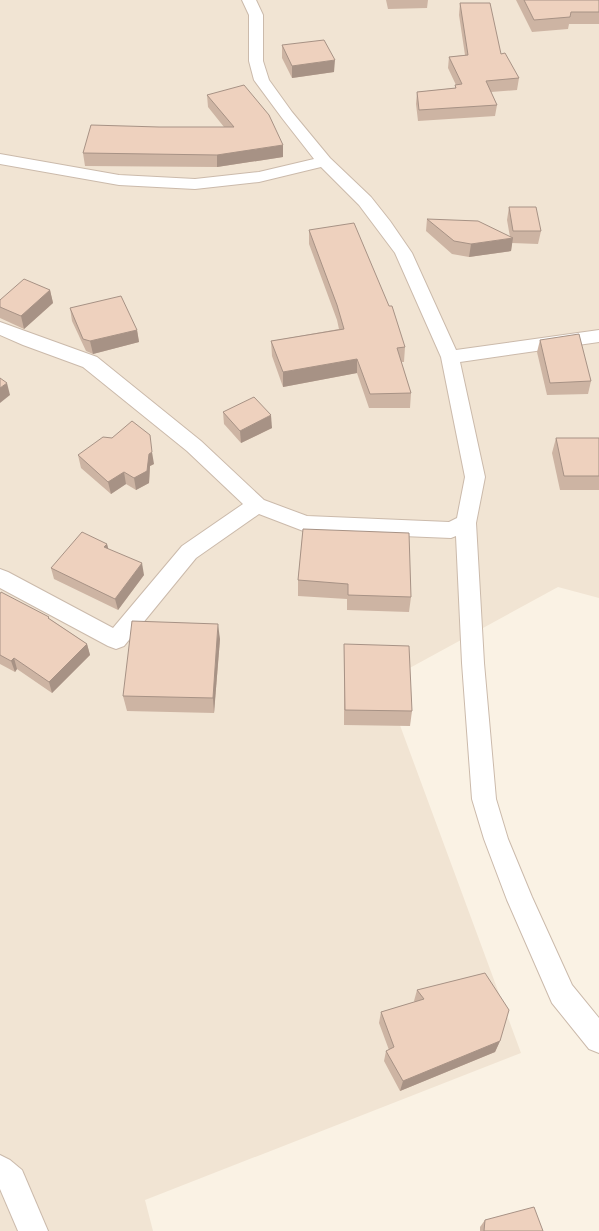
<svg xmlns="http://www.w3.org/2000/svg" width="599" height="1231" font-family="'Fira Sans',sans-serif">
  <rect width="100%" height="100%" fill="#faf2e4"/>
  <path fill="#f1e4d3" d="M 0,0 L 599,0 L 599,598 L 558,587 L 384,682 L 521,1053 L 145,1200 L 153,1231 L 0,1231 Z"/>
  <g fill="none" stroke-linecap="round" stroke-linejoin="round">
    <g stroke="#cbbaab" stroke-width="2">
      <g id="street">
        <path d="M 242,0 L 256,0 L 263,15 L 263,61 L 269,80 L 292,112 L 330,158 L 371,197 L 390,221 L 412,253 L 456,350 L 599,330 L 599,342 L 460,362 L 485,477 L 476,523 L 484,663 L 496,799 L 508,839 L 532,897 L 572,985 L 599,1018 L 599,1053 L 589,1049 L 552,1003 L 507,900 L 484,839 L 472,799 L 462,663 L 456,536 L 451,538 L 306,532 L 259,514 L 196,558 L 124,646 L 116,649 L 108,646 L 0,588 L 0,569 L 8,572 L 113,628 L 182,546 L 243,504 L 187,451 L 83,367 L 23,345 L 0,335 L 0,322 L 97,357 L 201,441 L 264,500 L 307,516 L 449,522 L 457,518 L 465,477 L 441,357 L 395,253 L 359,205 L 321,167 L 259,182 L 195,189 L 119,185 L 0,164 L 0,154 L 119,175 L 195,179 L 259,172 L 314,159 L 282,118 L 254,80 L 249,61 L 249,15 Z"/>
        <path d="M 0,1155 L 10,1160 L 22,1170 L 48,1231 L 18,1231 L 0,1189 Z"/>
      </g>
    </g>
    <use href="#street" fill="#fff" fill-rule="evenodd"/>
  </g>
  <g fill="#cdb4a3">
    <path d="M 386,0 L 428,0 L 427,8 L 388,9 Z"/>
    <path d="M 516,0 L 599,0 L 599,24 L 569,24 L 568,29 L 532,32 Z"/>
    <path d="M 460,3 L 501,54 L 519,78 L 517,90 L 491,92 L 497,105 L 495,116 L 418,121 L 416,104 L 417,92 L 455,88 L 455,85 L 456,85 L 448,68 L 449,57 L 465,55 L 459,15 Z"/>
    <path d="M 282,45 L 334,72 L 292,78 L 282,58 Z"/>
    <path d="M 207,95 L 283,145 L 283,157 L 217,167 L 85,166 L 83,153 L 159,127 L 224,127 L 208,107 Z"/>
    <path d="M 509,207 L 541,231 L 538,244 L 512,243 L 511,251 L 469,257 L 452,254 L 426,231 L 427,219 L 510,237 L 507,220 Z"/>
    <path d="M 309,230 L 405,347 L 404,362 L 401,362 L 411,393 L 410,408 L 369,408 L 357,373 L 283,387 L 272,356 L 271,341 L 339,329 L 337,320 L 309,244 Z"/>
    <path d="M 50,290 L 53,303 L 24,329 L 0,318 L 0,300 Z"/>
    <path d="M 70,308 L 137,330 L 139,342 L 93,354 L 86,351 L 72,321 Z"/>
    <path d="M 540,340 L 591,381 L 588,394 L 547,395 L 537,352 Z"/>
    <path d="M 223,412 L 272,428 L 241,443 L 224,424 Z"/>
    <path d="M 556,438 L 599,438 L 599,490 L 560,490 L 552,453 Z"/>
    <path d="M 78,455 L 154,464 L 150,466 L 149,483 L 136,490 L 126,484 L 111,494 L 81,468 Z"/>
    <path d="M 303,529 L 411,597 L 409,612 L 347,610 L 347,599 L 298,596 L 298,580 Z"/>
    <path d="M 107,544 L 108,549 L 144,575 L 118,610 L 54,579 L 51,568 Z"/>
    <path d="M 0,594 L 50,619 L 87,644 L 90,655 L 52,693 L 17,669 L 15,672 L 0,664 Z"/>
    <path d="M 220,639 L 214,713 L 127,711 L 123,696 Z"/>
    <path d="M 344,644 L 412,711 L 410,726 L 344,725 Z"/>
    <path d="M 417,990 L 500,1041 L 495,1052 L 400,1091 L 384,1061 L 386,1051 L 389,1050 L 379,1023 L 381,1012 L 415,1002 L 414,1001 Z"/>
    <path d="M 485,1220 L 543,1231 L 480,1231 L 480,1227 Z"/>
  </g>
  <g fill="#a79285">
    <path d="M 335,60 L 334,72 L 292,78 L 292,66 Z"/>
    <path d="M 283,145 L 283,157 L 217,167 L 217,155 Z"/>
    <path d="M 513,238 L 511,251 L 469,257 L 471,244 Z"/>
    <path d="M 50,290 L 53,303 L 24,329 L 21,316 Z"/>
    <path d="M 137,330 L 139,342 L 93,354 L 90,341 Z"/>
    <path d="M 357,359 L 357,373 L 283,387 L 283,372 Z"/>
    <path d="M 7,383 L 10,395 L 0,403 L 0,388 Z"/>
    <path d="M 271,415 L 272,428 L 241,443 L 240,431 Z"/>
    <path d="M 152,452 L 154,464 L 150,466 L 149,483 L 136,490 L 134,478 L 149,454 Z"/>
    <path d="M 124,472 L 126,484 L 111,494 L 108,482 Z"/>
    <path d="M 107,544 L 110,555 L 104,547 Z"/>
    <path d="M 142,563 L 144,575 L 118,610 L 115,599 Z"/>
    <path d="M 218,624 L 220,639 L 214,713 L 213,698 Z"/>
    <path d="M 87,644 L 90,655 L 52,693 L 49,682 Z"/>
    <path d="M 14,658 L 17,669 L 15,672 L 11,661 Z"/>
    <path d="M 500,1041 L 495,1052 L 400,1091 L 403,1081 Z"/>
  </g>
  <g fill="#eed1be" stroke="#a79285">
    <path d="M 524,0 L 599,0 L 599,12 L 571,12 L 570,17 L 534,20 Z"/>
    <path d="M 460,3 L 490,3 L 501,54 L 505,53 L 519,78 L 486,81 L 497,105 L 419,110 L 417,92 L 456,88 L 455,85 L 462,84 L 449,57 L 468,55 Z"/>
    <path d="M 324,40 L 335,60 L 292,66 L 282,45 Z"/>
    <path d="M 244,85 L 269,115 L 283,145 L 217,155 L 83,153 L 91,125 L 159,127 L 234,127 L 207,95 Z"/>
    <path d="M 509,207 L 536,207 L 541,231 L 513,231 Z"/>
    <path d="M 427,219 L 478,221 L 513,238 L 471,244 L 454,241 Z"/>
    <path d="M 354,223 L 389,306 L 392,306 L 405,347 L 397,348 L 411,393 L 370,394 L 357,359 L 283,372 L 271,341 L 344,329 L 337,305 L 309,230 Z"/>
    <path d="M 24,279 L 50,290 L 21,316 L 0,307 L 0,300 Z"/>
    <path d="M 121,296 L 137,330 L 90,341 L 83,339 L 70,308 Z"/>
    <path d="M 579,334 L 591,381 L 550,383 L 540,340 Z"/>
    <path d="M 0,378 L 7,383 L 0,388 Z"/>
    <path d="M 254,397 L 271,415 L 240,431 L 223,412 Z"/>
    <path d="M 132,421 L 150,435 L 152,452 L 149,454 L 147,471 L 134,478 L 124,472 L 108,482 L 78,455 L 103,437 L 112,438 Z"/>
    <path d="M 556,438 L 599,438 L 599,476 L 564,476 Z"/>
    <path d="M 303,529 L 409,533 L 411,597 L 348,595 L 348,584 L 298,580 Z"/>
    <path d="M 82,532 L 107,544 L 104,547 L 142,563 L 115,599 L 51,568 Z"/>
    <path d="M 1,592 L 49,617 L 48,618 L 87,644 L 49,682 L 14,658 L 11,661 L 0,655 L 0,594 Z"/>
    <path d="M 132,621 L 218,624 L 213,698 L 123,696 Z"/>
    <path d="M 344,644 L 409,646 L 412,711 L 345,710 Z"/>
    <path d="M 485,973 L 509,1010 L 500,1041 L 403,1081 L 386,1051 L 394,1047 L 381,1012 L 424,999 L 417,990 Z"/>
    <path d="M 534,1207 L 543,1231 L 484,1231 L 485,1220 Z"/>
  </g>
</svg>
